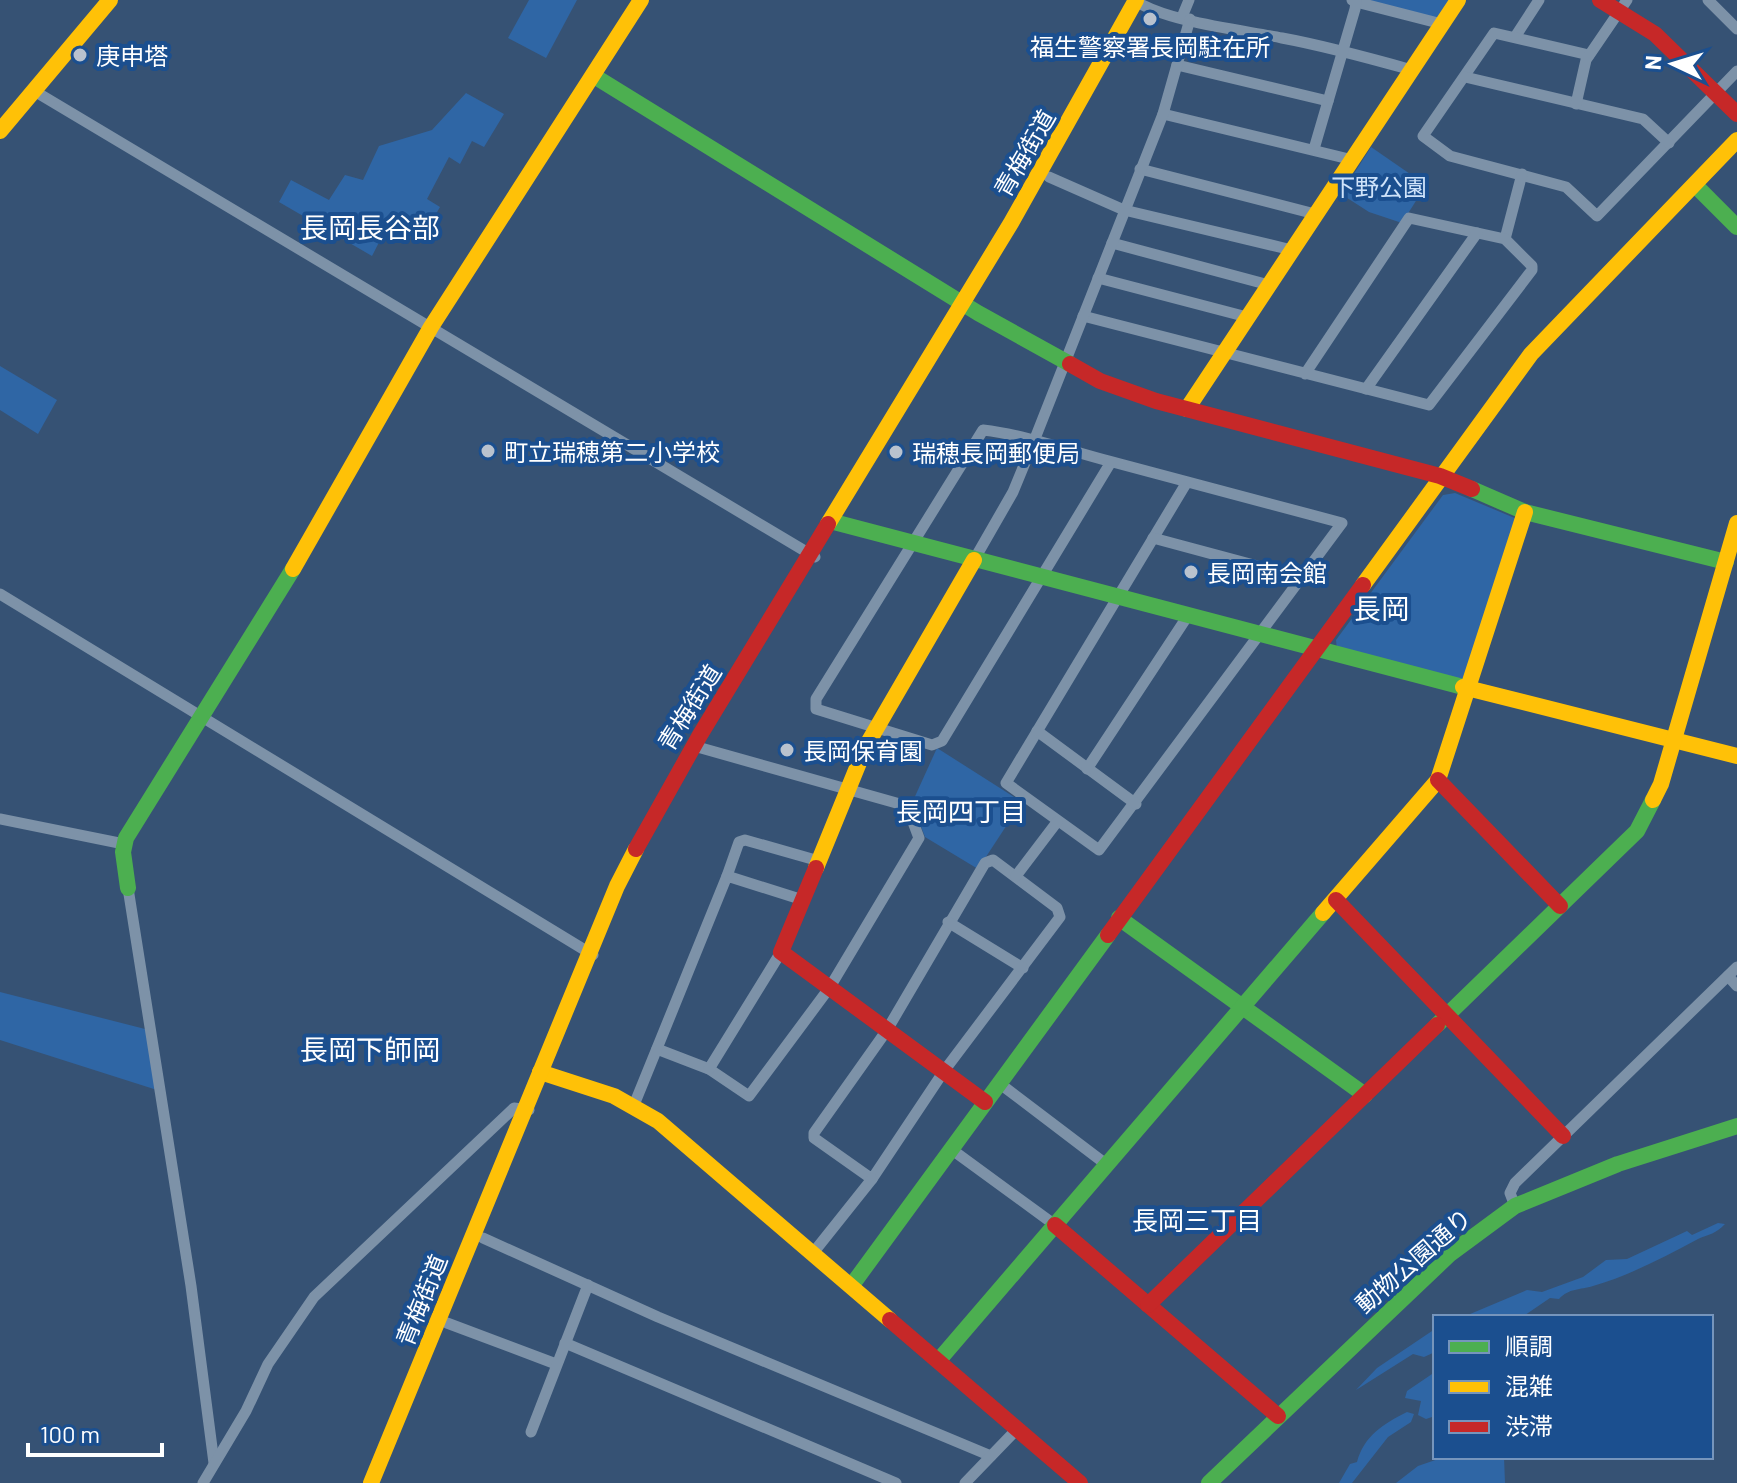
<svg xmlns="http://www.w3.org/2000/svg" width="1737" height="1483" font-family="Barlow,'Noto Sans JP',sans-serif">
  <rect width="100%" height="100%" fill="#365274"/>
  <g fill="#2f66a5">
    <path d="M 529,0 L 577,0 L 546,58 L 508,38 Z"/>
    <path d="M 1364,0 L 1450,0 L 1437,18 Z"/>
    <path d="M 466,93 L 504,114 L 484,147 L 472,141 L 460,164 L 449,157 L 427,199 L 440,207 L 423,236 L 392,217 L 372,256 L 279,202 L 291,180 L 329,200 L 345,175 L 363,180 L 379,146 L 432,130 Z"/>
    <path d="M 1371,147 L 1426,185 L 1402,223 L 1369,212 L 1341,194 Z"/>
    <path d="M 0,366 L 57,400 L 38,434 L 0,410 Z"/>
    <path d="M 1455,493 L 1517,519 L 1465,677 L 1459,682 L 1337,649 L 1336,640 L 1443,495 Z"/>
    <path d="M 937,748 L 1022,802 L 978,869 L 925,837 L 912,803 Z"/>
    <path d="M 0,992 L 149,1030 L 157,1090 L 0,1040 Z"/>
    <path d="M 1718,1223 L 1725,1224 C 1716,1234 1709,1234 1698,1239 C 1664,1257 1631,1275 1593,1286 C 1580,1290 1569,1288 1559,1299 L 1550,1298 L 1522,1317 L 1463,1317 L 1527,1290 L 1542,1292 L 1583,1277 L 1606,1260 L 1627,1259 L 1687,1231 L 1692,1235 Z"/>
    <path d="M 1435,1329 L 1435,1352 L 1424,1357 L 1413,1354 L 1356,1390 L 1377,1368 Z"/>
    <path d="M 1435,1372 L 1435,1416 L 1426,1419 L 1418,1415 L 1421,1401 L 1405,1398 L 1407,1391 Z"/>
    <path d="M 1407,1412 L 1414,1414 L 1411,1422 L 1388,1437 L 1352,1483 L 1339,1483 L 1350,1464 L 1357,1462 C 1364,1436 1383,1424 1407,1412 Z"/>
    <path d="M 1444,1457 L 1504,1457 L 1505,1483 L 1396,1483 L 1418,1466 Z"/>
  </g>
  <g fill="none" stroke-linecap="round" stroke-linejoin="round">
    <g stroke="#7d92a8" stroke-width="11">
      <path d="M 1134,0 C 1166,22 1242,30 1282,38 C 1326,46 1369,58 1412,70"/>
      <path d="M 1708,0 L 1737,29"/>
      <path d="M 1356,2 L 1442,24"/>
      <path d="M 1182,17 L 1189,0"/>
      <path d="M 1515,37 L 1539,0"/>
      <path d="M 1589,55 L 1494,33 L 1423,136 L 1450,156 L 1566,187 L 1597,216 L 1737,71"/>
      <path d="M 1177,65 L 1328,101"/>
      <path d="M 1465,77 L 1643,119 L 1669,143"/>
      <path d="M 36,92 L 815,557"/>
      <path d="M 1576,104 L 1586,60 L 1627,0"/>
      <path d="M 1163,114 L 1353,160"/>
      <path d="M 1314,149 L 1355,9 L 1356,2 L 1352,0"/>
      <path d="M 1140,169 L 1315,214"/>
      <path d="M 1049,177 L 1124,210 L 1292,250"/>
      <path d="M 1505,239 L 1522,174"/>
      <path d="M 1112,243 L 1269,285"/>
      <path d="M 1098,278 L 1247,317"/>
      <path d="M 1083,316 L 1429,405 L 1532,270 L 1532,266 L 1505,239 L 1409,218 L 1305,374"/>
      <path d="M 1366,389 L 1477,233"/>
      <path d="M 1111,462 L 942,741 L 932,745 L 816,709 L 816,699 L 983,430 C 1025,435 1067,450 1109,461 C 1186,482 1264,502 1342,523 L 1099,850 L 1006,783 L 1187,482"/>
      <path d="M 1153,538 L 1302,578"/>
      <path d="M 974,560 L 1013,492 L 1034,441 L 1163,114 L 1190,19"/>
      <path d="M 0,594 L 593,955"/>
      <path d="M 1037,731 L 1136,804"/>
      <path d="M 1087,769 L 1187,617"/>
      <path d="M 0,819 L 124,844"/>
      <path d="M 993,860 L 1057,908 L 1060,917 L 944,1071 L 872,1179 L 814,1138 L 814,1133 L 887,1030 L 985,863 Z"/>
      <path d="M 727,876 L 739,842 L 745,840 L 819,861"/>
      <path d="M 1016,876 L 1057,822"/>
      <path d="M 128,888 L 191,1286 L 214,1463"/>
      <path d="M 948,922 L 1023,968"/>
      <path d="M 1728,976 L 1737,986"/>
      <path d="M 657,1049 L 709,1069 L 749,1096 L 830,987 L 919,838 L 907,806 L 701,748"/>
      <path d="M 709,1069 L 781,952"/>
      <path d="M 999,1083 L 1107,1165"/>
      <path d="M 634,1105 L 727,876 L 803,900"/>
      <path d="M 951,1149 L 1055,1225"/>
      <path d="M 1515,1206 L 1510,1193 L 1515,1183 L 1737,967"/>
      <path d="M 483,1238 L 658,1317 L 991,1456"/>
      <path d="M 813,1253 L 872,1179"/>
      <path d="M 447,1323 L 556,1364"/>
      <path d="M 565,1343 L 896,1483"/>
      <path d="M 531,1432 L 588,1285"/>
      <path d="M 203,1483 L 246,1411 L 268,1364 L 314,1297 L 514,1108 L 529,1110"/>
      <path d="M 965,1483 L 1017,1429"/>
    </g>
    <g stroke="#4caf50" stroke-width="16">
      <path d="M 594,76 L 978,313 L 1070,364"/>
      <path d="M 1695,185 L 1737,227"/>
      <path d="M 1472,489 L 1525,512 L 1726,562"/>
      <path d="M 830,521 L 1463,687"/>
      <path d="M 128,888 L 123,852 L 126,838 L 293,569"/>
      <path d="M 1119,918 L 1365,1095"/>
      <path d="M 1437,1025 L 1637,831 L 1653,800"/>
      <path d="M 852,1285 L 1108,935"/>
      <path d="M 939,1360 L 1323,913"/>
      <path d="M 1209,1483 L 1450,1254 L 1515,1206 L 1618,1164 L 1737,1126"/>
    </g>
    <g stroke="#ffc107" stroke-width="16">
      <path d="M 0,131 L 110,0"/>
      <path d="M 1187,409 L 1458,0"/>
      <path d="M 828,524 L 1011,223 L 1136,0"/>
      <path d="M 293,569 L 431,327 L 641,0"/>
      <path d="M 1363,585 L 1531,354 L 1737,140"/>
      <path d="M 1463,687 L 1737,756"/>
      <path d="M 1653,800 L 1661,784 L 1737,523"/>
      <path d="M 816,868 L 865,748 L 974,560"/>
      <path d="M 1323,913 L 1438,780 L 1525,512"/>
      <path d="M 540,1072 L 614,1096 L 658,1121 L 890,1320"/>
      <path d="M 371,1483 L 617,886 L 636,849"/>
    </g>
    <g stroke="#c62828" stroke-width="16">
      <path d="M 1600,0 L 1655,34 L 1737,114"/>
      <path d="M 1070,364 L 1100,381 L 1156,401 L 1440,476 L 1472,489"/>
      <path d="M 1438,780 L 1560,906"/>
      <path d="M 636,849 L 700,735 L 828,524"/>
      <path d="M 816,868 L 781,952 L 985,1102"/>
      <path d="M 1336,900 L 1563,1136"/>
      <path d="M 1108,935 L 1363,585"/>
      <path d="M 1055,1225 L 1278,1416"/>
      <path d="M 1148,1305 L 1437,1025"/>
      <path d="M 890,1320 L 1080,1483"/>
    </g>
  </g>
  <g fill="#b9c2ce" stroke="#1b4f8f" stroke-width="3">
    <circle cx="1150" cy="19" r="8"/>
    <circle cx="80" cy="55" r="8"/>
    <circle cx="488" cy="451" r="8"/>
    <circle cx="896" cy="452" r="8"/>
    <circle cx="1191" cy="572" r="8"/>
    <circle cx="787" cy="750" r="8"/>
  </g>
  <g text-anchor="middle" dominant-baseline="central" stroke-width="8" stroke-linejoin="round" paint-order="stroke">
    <g font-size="24" fill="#fff" stroke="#1b4f8f" text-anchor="start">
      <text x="1150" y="46" text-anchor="middle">福生警察署長岡駐在所</text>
      <text x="96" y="55">庚申塔</text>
      <text x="504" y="451">町立瑞穂第二小学校</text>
      <text x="912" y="452">瑞穂長岡郵便局</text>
      <text x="1207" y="572">長岡南会館</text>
      <text x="803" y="750">長岡保育園</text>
    </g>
    <g font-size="24" fill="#fff" stroke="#1b4f8f">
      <text transform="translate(1024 153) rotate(-60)">青梅街道</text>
      <text transform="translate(689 707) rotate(-58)">青梅街道</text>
      <text transform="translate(1413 1260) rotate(-41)">動物公園通り</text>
      <text transform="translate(421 1300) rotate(-68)">青梅街道</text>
    </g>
    <g font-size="24" fill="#cfe3fa" stroke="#1b4f8f">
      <text x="1379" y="186">下野公園</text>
    </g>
    <g font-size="26" fill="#fff" stroke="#1b4f8f">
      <text x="961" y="810">長岡四丁目</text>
      <text x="1197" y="1219">長岡三丁目</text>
    </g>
    <g font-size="28" fill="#fff" stroke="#1b4f8f">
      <text x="370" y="227">長岡長谷部</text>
      <text x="1381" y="608">長岡</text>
      <text x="370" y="1049">長岡下師岡</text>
    </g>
  </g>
  <rect x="1433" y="1315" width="280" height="144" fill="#1b4f8f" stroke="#7695bc" stroke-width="2"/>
  <rect x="1449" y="1341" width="40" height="12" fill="#4caf50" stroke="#7695bc" stroke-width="2"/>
  <text x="1505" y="1355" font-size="24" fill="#ffffff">順調</text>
  <rect x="1449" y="1381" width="40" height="12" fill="#ffc107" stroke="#7695bc" stroke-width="2"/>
  <text x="1505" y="1395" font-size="24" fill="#ffffff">混雑</text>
  <rect x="1449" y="1421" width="40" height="12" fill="#c62828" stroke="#7695bc" stroke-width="2"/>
  <text x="1505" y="1435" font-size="24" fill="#ffffff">渋滞</text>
  <g transform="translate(1673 64) rotate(274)" stroke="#1b4f8f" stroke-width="6" paint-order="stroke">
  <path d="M0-6L14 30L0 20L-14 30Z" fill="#ffffff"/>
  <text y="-12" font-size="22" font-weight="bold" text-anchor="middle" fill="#ffffff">N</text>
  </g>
  <path d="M28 1443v12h134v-12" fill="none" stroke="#ffffff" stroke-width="4"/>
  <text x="40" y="1443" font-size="24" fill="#ffffff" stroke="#1b4f8f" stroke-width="6" paint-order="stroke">100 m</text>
</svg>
